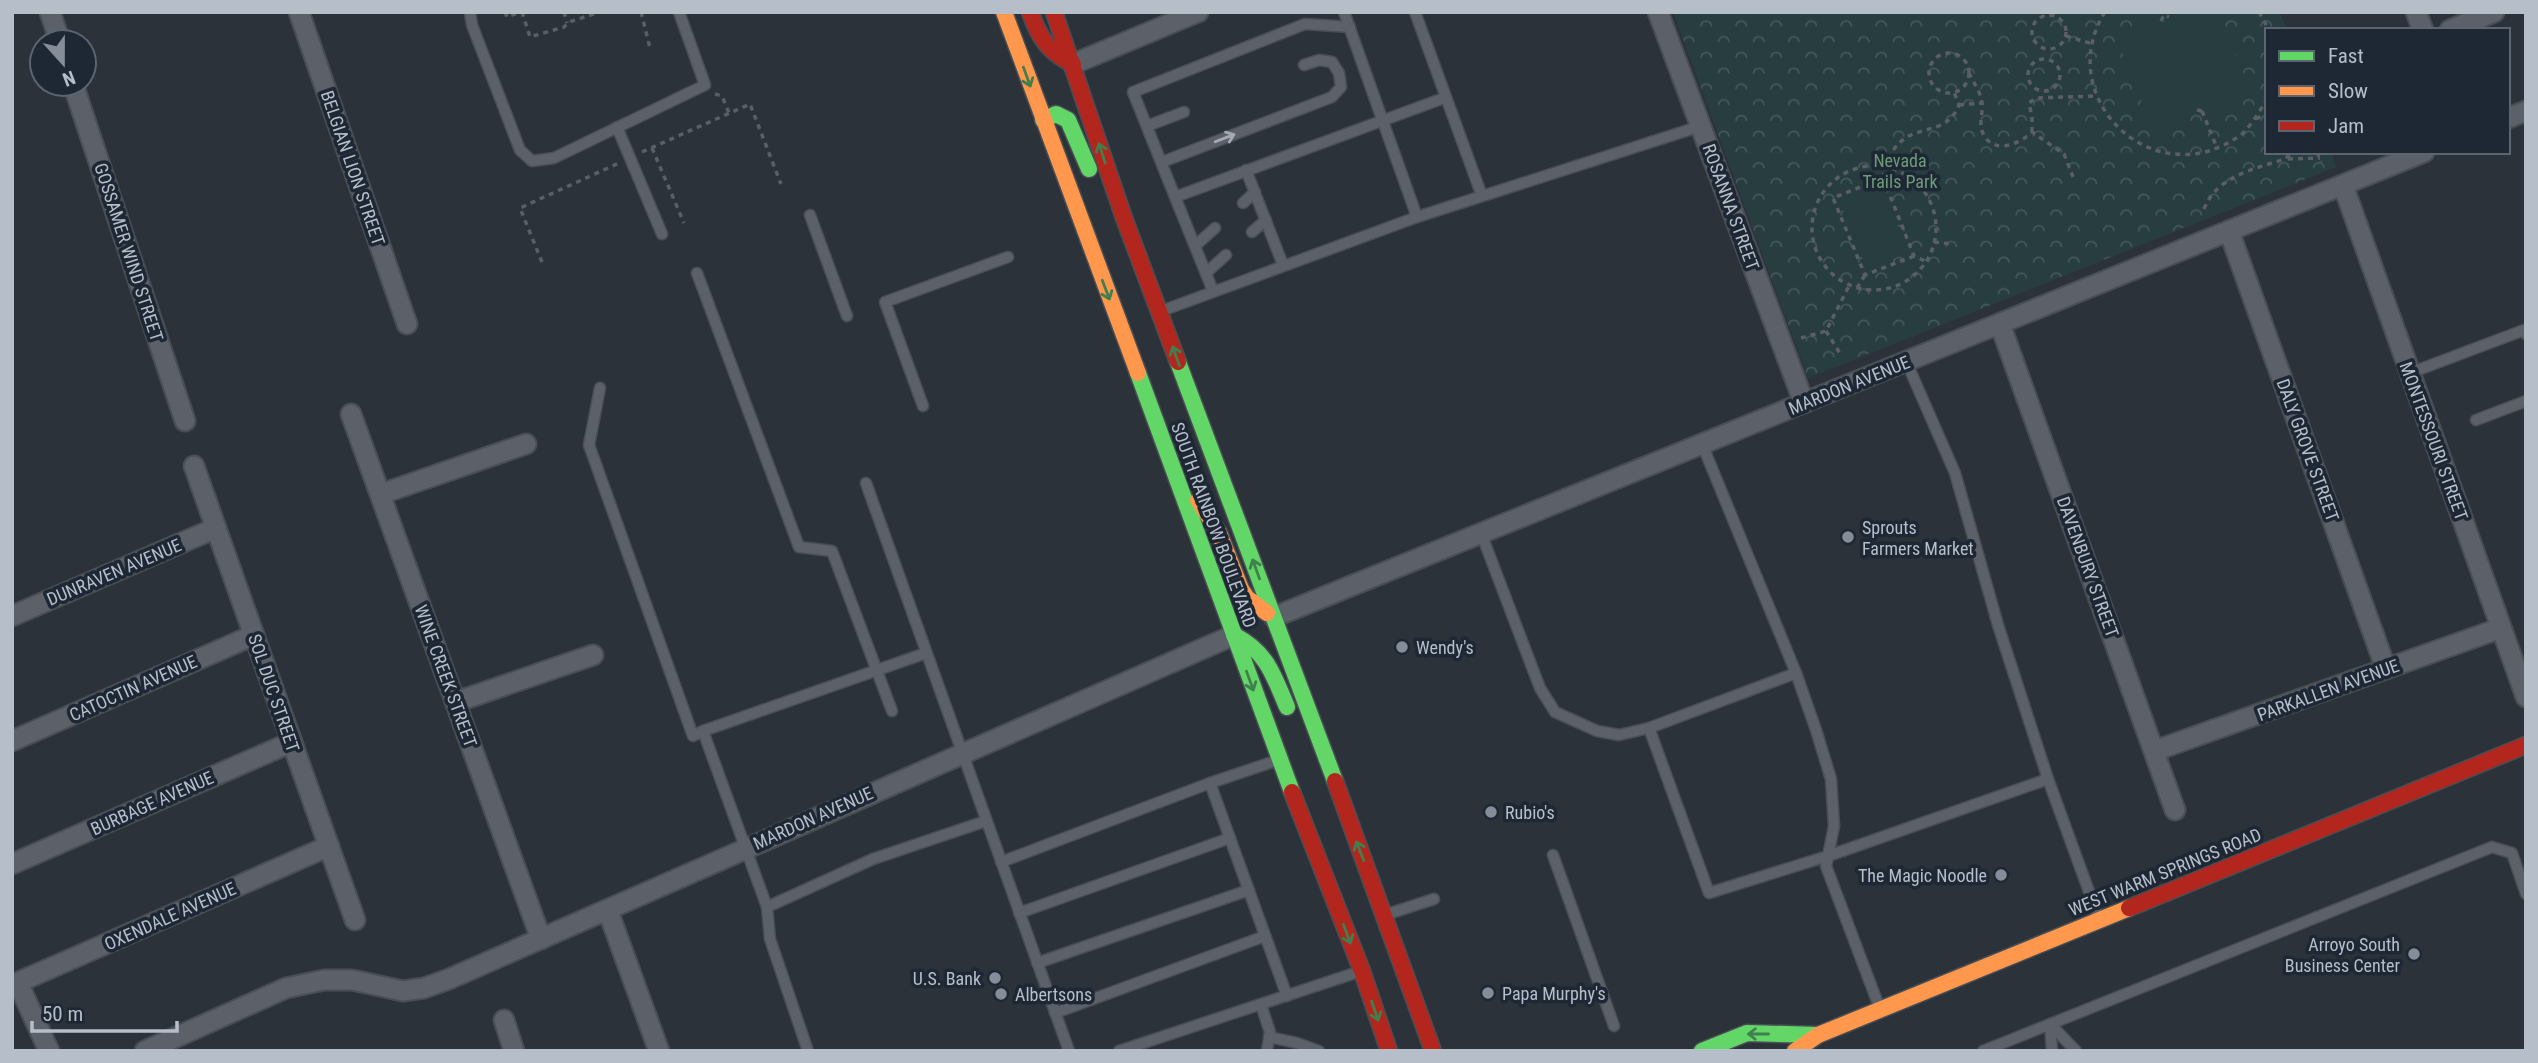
<svg xmlns="http://www.w3.org/2000/svg" width="2538" height="1063" font-family="'Roboto Condensed',sans-serif">
  <defs>
    <pattern id="forest-crowns" width="20" height="18" patternUnits="userSpaceOnUse" patternTransform="scale(1.75)"><rect width="20" height="18" fill="#283d40"/><path d="M2 6a3 3 0 1 1 6 0M12 15a3 3 0 1 1 6 0" fill="none" stroke="#45575a"/></pattern>
  </defs>
  <rect width="100%" height="100%" fill="#2b323a"/>
  <path fill="url(#forest-crowns)" d="M 1673,12 L 2280,12 L 2287,30 L 2267,30 L 2267,152 L 2331,152 L 2336,167 L 1808,378 Z"/>
  <g fill="#283d40">
    <path d="M 2171,12 L 2219,12 L 2248,85 L 2243,95 L 2211,109 L 2200,105 L 2194,115 L 2162,129 L 2151,125 L 2118,42 L 2122,31 L 2155,18 L 2167,23 Z"/>
    <path d="M 1880,184 L 1908,253 L 1867,269 L 1839,200 Z"/>
  </g>
  <g fill="none" stroke-linecap="round" stroke-linejoin="round">
    <g stroke="#494e54" stroke-width="13">
      <g id="lane">
        <path d="M 470,12 L 472,25 L 520,150 L 532,161 L 554,158 L 705,85 L 679,12"/>
        <path d="M 1415,12 L 1482,196"/>
        <path d="M 1350,27 L 1305,24 L 1133,92 L 1175,197 L 1444,98"/>
        <path d="M 1147,126 L 1184,112"/>
        <path d="M 617,127 L 662,234"/>
        <path d="M 1162,162 L 1332,97 L 1341,87 L 1339,73 L 1332,62 L 1319,60 L 1304,65"/>
        <path d="M 1246,170 L 1283,265"/>
        <path d="M 1175,197 L 1213,291"/>
        <path d="M 1243,203 L 1255,192"/>
        <path d="M 810,215 L 847,316"/>
        <path d="M 1417,217 L 1701,126"/>
        <path d="M 1252,232 L 1266,220"/>
        <path d="M 1195,246 L 1215,228"/>
        <path d="M 697,273 L 799,547 L 832,551 L 892,711"/>
        <path d="M 1206,273 L 1226,255"/>
        <path d="M 1164,310 L 1417,217 L 1344,12"/>
        <path d="M 1906,361 L 1955,473 L 1998,625 L 2048,779 L 2099,919"/>
        <path d="M 2410,373 L 2524,330 L 2526,334"/>
        <path d="M 600,388 L 589,445 L 693,736 L 703,731"/>
        <path d="M 923,406 L 885,302 L 1008,257"/>
        <path d="M 2476,420 L 2526,401"/>
        <path d="M 1702,444 L 1796,673 L 1816,730 L 1831,779 L 1834,826 L 1826,866 L 1880,1009"/>
        <path d="M 866,483 L 1069,1051"/>
        <path d="M 1481,533 L 1540,688 L 1555,712 L 1597,731 L 1619,735 L 1649,728 L 1796,673"/>
        <path d="M 1649,728 L 1709,893 L 1828,856 L 2048,779"/>
        <path d="M 1210,783 L 1287,996"/>
        <path d="M 1553,855 L 1614,1026"/>
        <path d="M 1001,862 L 1210,783 L 1275,761"/>
        <path d="M 767,907 L 873,859 L 986,821"/>
        <path d="M 1019,913 L 1230,838"/>
        <path d="M 1388,914 L 1434,899"/>
        <path d="M 1037,963 L 1249,890"/>
        <path d="M 1261,1005 L 1270,1032 L 1267,1051"/>
        <path d="M 1055,1013 L 1265,936"/>
        <path d="M 2050,1024 L 2076,1051"/>
        <path d="M 2050,1024 L 2052,1051"/>
        <path d="M 1269,1037 L 1297,1043 L 1319,1051"/>
        <path d="M 808,1051 L 770,939 L 767,907 L 703,731 L 926,653"/>
        <path d="M 1119,1051 L 1358,972"/>
        <path d="M 1983,1051 L 2492,847 L 2512,853 L 2526,894"/>
      </g>
    </g>
    <g stroke="#494e54" stroke-width="23">
      <g id="street">
        <path d="M 50,12 L 60,42"/>
        <path d="M 299,12 L 407,324"/>
        <path d="M 1658,12 L 1804,403"/>
        <path d="M 2416,12 L 2423,30"/>
        <path d="M 2450,30 L 2494,12"/>
        <path d="M 1073,64 L 1198,12"/>
        <path d="M 73,84 L 185,421"/>
        <path d="M 2508,118 L 2526,111"/>
        <path d="M 2343,185 L 2526,697"/>
        <path d="M 2229,231 L 2386,669"/>
        <path d="M 2000,324 L 2175,810"/>
        <path d="M 351,414 L 541,939"/>
        <path d="M 194,466 L 355,920"/>
        <path d="M 381,494 L 526,444"/>
        <path d="M 12,616 L 216,528"/>
        <path d="M 1274,617 L 2424,152"/>
        <path d="M 456,702 L 593,655"/>
        <path d="M 12,741 L 254,635"/>
        <path d="M 2154,751 L 2501,628"/>
        <path d="M 12,864 L 292,742"/>
        <path d="M 608,911 L 659,1051"/>
        <path d="M 18,983 L 49,1051"/>
        <path d="M 12,985 L 329,846"/>
        <path d="M 504,1020 L 514,1051"/>
        <path d="M 145,1051 L 286,988 L 324,980 L 352,980 L 403,991 L 424,988 L 449,979 L 1234,635"/>
      </g>
    </g>
    <g stroke="#494e54" stroke-width="19">
      <g id="fast">
        <path d="M 1043,120 L 1056,114 L 1068,120 L 1089,169"/>
        <path d="M 1178,362 L 1335,781"/>
        <path d="M 1138,373 L 1292,792"/>
        <path d="M 1234,635 C 1267,652 1273,674 1287,707"/>
        <path d="M 1702,1051 L 1747,1033 L 1818,1035"/>
      </g>
    </g>
    <g stroke="#494e54" stroke-width="19">
      <g id="slow">
        <path d="M 1004,12 L 1138,373"/>
        <path d="M 1198,500 L 1219,533 L 1241,589 L 1247,598 L 1267,613"/>
        <path d="M 1795,1051 L 1818,1035 L 2129,908"/>
      </g>
    </g>
    <g stroke="#494e54" stroke-width="19">
      <g id="jam">
        <path d="M 1030,12 C 1039,37 1048,52 1073,64"/>
        <path d="M 1054,12 L 1124,218 L 1178,362"/>
        <path d="M 1335,781 L 1433,1051"/>
        <path d="M 1292,792 L 1362,971 L 1389,1051"/>
        <path d="M 2129,908 L 2526,745"/>
      </g>
    </g>
    <g stroke="#595f65" stroke-width="3.5" stroke-dasharray="5 5" stroke-linecap="butt">
      <path d="M 505,12 L 507,17 L 520,12"/>
      <path d="M 522,12 L 530,37 L 564,27 L 569,22 L 600,12"/>
      <path d="M 564,12 L 567,23"/>
      <path d="M 641,12 L 650,48"/>
      <path d="M 2105,12 C 2059,84 2127,173 2209,151 C 2220,147 2232,142 2242,134 C 2252,124 2260,111 2267,99"/>
      <path d="M 2259,12 L 2269,30"/>
      <circle cx="2049" cy="32" r="17"/>
      <path d="M 2161,21 L 2164,15 L 2169,17"/>
      <path d="M 2066,36 L 2093,44"/>
      <circle cx="1949" cy="73" r="20"/>
      <circle cx="2044" cy="75" r="16"/>
      <path d="M 1969,73 C 1973,82 1982,94 1982,104 C 1983,113 1979,122 1982,131 C 1992,156 2018,145 2032,132 L 2064,154 L 2073,177"/>
      <path d="M 715,94 L 722,96 L 729,113"/>
      <path d="M 1959,105 L 1981,103"/>
      <path d="M 2197,110 L 2202,111 L 2205,107"/>
      <path d="M 2202,111 L 2217,148"/>
      <path d="M 2256,119 L 2267,113"/>
      <path d="M 2032,132 L 2032,117 L 2029,103 L 2036,98 L 2097,96"/>
      <path d="M 652,148 L 684,223"/>
      <path d="M 642,152 L 750,104 L 781,184"/>
      <path d="M 2317,152 L 2321,162"/>
      <path d="M 2288,159 L 2320,158"/>
      <circle cx="1874" cy="228" r="62"/>
      <path d="M 1883,178 C 1896,111 1943,146 1959,105 L 1954,92"/>
      <path d="M 2204,209 C 2217,176 2254,169 2285,159 L 2293,152"/>
      <path d="M 1934,242 L 1950,244"/>
      <path d="M 1914,256 L 1865,275 L 1833,198 L 1883,178 L 1914,256 L 1925,261"/>
      <path d="M 542,262 L 520,208 L 619,163"/>
      <path d="M 1857,288 L 1865,275"/>
      <path d="M 1826,331 L 1841,355"/>
      <path d="M 1801,338 L 1826,331 L 1850,284"/>
    </g>
    <use href="#lane" stroke="#5c6068" stroke-width="10"/>
    <use href="#street" stroke="#5c6068" stroke-width="19"/>
    <use href="#fast" stroke="#63d668" stroke-width="16"/>
    <use href="#slow" stroke="#ff974d" stroke-width="16"/>
    <use href="#jam" stroke="#b3261e" stroke-width="16"/>
  </g>
  <defs><path id="oneway-shaft" d="M-6 0H5M1.5-3L5.5 0L1.5 3" fill="none" stroke-width="1.6" stroke-linecap="round" stroke-linejoin="round" transform="scale(1.75)"/></defs>
  <g stroke="#407f4e">
    <use href="#oneway-shaft" transform="translate(1027 77) rotate(70)"/>
    <use href="#oneway-shaft" transform="translate(1102 153) rotate(-108)"/>
    <use href="#oneway-shaft" transform="translate(1106 290) rotate(69)"/>
    <use href="#oneway-shaft" transform="translate(1176 356) rotate(-110)"/>
    <use href="#oneway-shaft" transform="translate(1256 569) rotate(-110)"/>
    <use href="#oneway-shaft" transform="translate(1250 681) rotate(70)"/>
    <use href="#oneway-shaft" transform="translate(1360 851) rotate(-111)"/>
    <use href="#oneway-shaft" transform="translate(1347 934) rotate(69)"/>
    <use href="#oneway-shaft" transform="translate(1375 1011) rotate(71)"/>
    <use href="#oneway-shaft" transform="translate(1758 1034) rotate(-180)"/>
  </g>
  <use stroke="#a4abb6" href="#oneway-shaft" transform="translate(1225 138) rotate(-21)"/>
  <g fill="#858d98" stroke="#1e2835" stroke-width="2.5">
    <circle cx="1848" cy="537" r="7"/>
    <circle cx="1402" cy="647" r="7"/>
    <circle cx="1491" cy="812" r="7"/>
    <circle cx="2001" cy="875" r="7"/>
    <circle cx="2414" cy="954" r="7"/>
    <circle cx="995" cy="978" r="7"/>
    <circle cx="1488" cy="993" r="7"/>
    <circle cx="1001" cy="994" r="7"/>
  </g>
  <g text-anchor="middle" dominant-baseline="central" stroke-width="7" stroke-linejoin="round" paint-order="stroke">
    <g font-size="18" fill="#6d9b77" stroke="#1e2835">
      <text x="1900" y="160">Nevada<tspan x="1900" dy="21">Trails Park</tspan></text>
    </g>
    <g font-size="18" fill="#b6beca" stroke="#1e2835">
      <text transform="translate(353 168) rotate(71)">BELGIAN LION STREET</text>
      <text transform="translate(1731 207) rotate(70)">ROSANNA STREET</text>
      <text transform="translate(129 252) rotate(72)">GOSSAMER WIND STREET</text>
      <text transform="translate(1849 385) rotate(-22)">MARDON AVENUE</text>
      <text transform="translate(2434 441) rotate(70)">MONTESSOURI STREET</text>
      <text transform="translate(2308 450) rotate(70)">DALY GROVE STREET</text>
      <text transform="translate(1214 525) rotate(70)">SOUTH RAINBOW BOULEVARD</text>
      <text transform="translate(2088 567) rotate(70)">DAVENBURY STREET</text>
      <text transform="translate(114 572) rotate(-23)">DUNRAVEN AVENUE</text>
      <text transform="translate(446 676) rotate(70)">WINE CREEK STREET</text>
      <text transform="translate(133 688) rotate(-24)">CATOCTIN AVENUE</text>
      <text transform="translate(2328 690) rotate(-20)">PARKALLEN AVENUE</text>
      <text transform="translate(274 693) rotate(71)">SOL DUC STREET</text>
      <text transform="translate(152 803) rotate(-24)">BURBAGE AVENUE</text>
      <text transform="translate(813 818) rotate(-24)">MARDON AVENUE</text>
      <text transform="translate(2165 872) rotate(-22)">WEST WARM SPRINGS ROAD</text>
      <text transform="translate(170 916) rotate(-24)">OXENDALE AVENUE</text>
    </g>
    <g font-size="18" fill="#b6beca" stroke="#1e2835" text-anchor="start">
      <text x="1862" y="527">Sprouts<tspan x="1862" dy="21">Farmers Market</tspan></text>
      <text x="1416" y="647">Wendy's</text>
      <text x="1505" y="812">Rubio's</text>
      <text x="1987" y="875" text-anchor="end">The Magic Noodle</text>
      <text x="2400" y="944" text-anchor="end">Arroyo South<tspan x="2400" dy="21">Business Center</tspan></text>
      <text x="981" y="978" text-anchor="end">U.S. Bank</text>
      <text x="1502" y="993">Papa Murphy's</text>
      <text x="1015" y="994">Albertsons</text>
    </g>
  </g>
  <rect width="2538" height="1063" fill="none" stroke="#b6beca" stroke-width="28"/>
  <rect x="2265" y="28" width="245" height="126" fill="#1e2835" stroke="#5b6471" stroke-width="2"/>
  <rect x="2279" y="51" width="35" height="10" fill="#63d668" stroke="#5b6471" stroke-width="2"/>
  <text x="2328" y="63" font-size="21" fill="#b6beca">Fast</text>
  <rect x="2279" y="86" width="35" height="10" fill="#ff974d" stroke="#5b6471" stroke-width="2"/>
  <text x="2328" y="98" font-size="21" fill="#b6beca">Slow</text>
  <rect x="2279" y="121" width="35" height="10" fill="#b3261e" stroke="#5b6471" stroke-width="2"/>
  <text x="2328" y="133" font-size="21" fill="#b6beca">Jam</text>
  <g transform="translate(63 63) rotate(159)"><circle r="33" fill="#1e2835" stroke="#5b6471" stroke-width="2"/>
  <path d="M0-5L12 26L0 18L-12 26Z" fill="#858d98"/>
  <text y="-10" font-size="19" font-weight="bold" text-anchor="middle" fill="#b6beca">N</text>
  </g>
  <path d="M32 1021v10h145v-10" fill="none" stroke="#b6beca" stroke-width="3.5"/>
  <text x="42" y="1021" font-size="21" fill="#b6beca" stroke="#1e2835" stroke-width="5" paint-order="stroke">50 m</text>
</svg>
